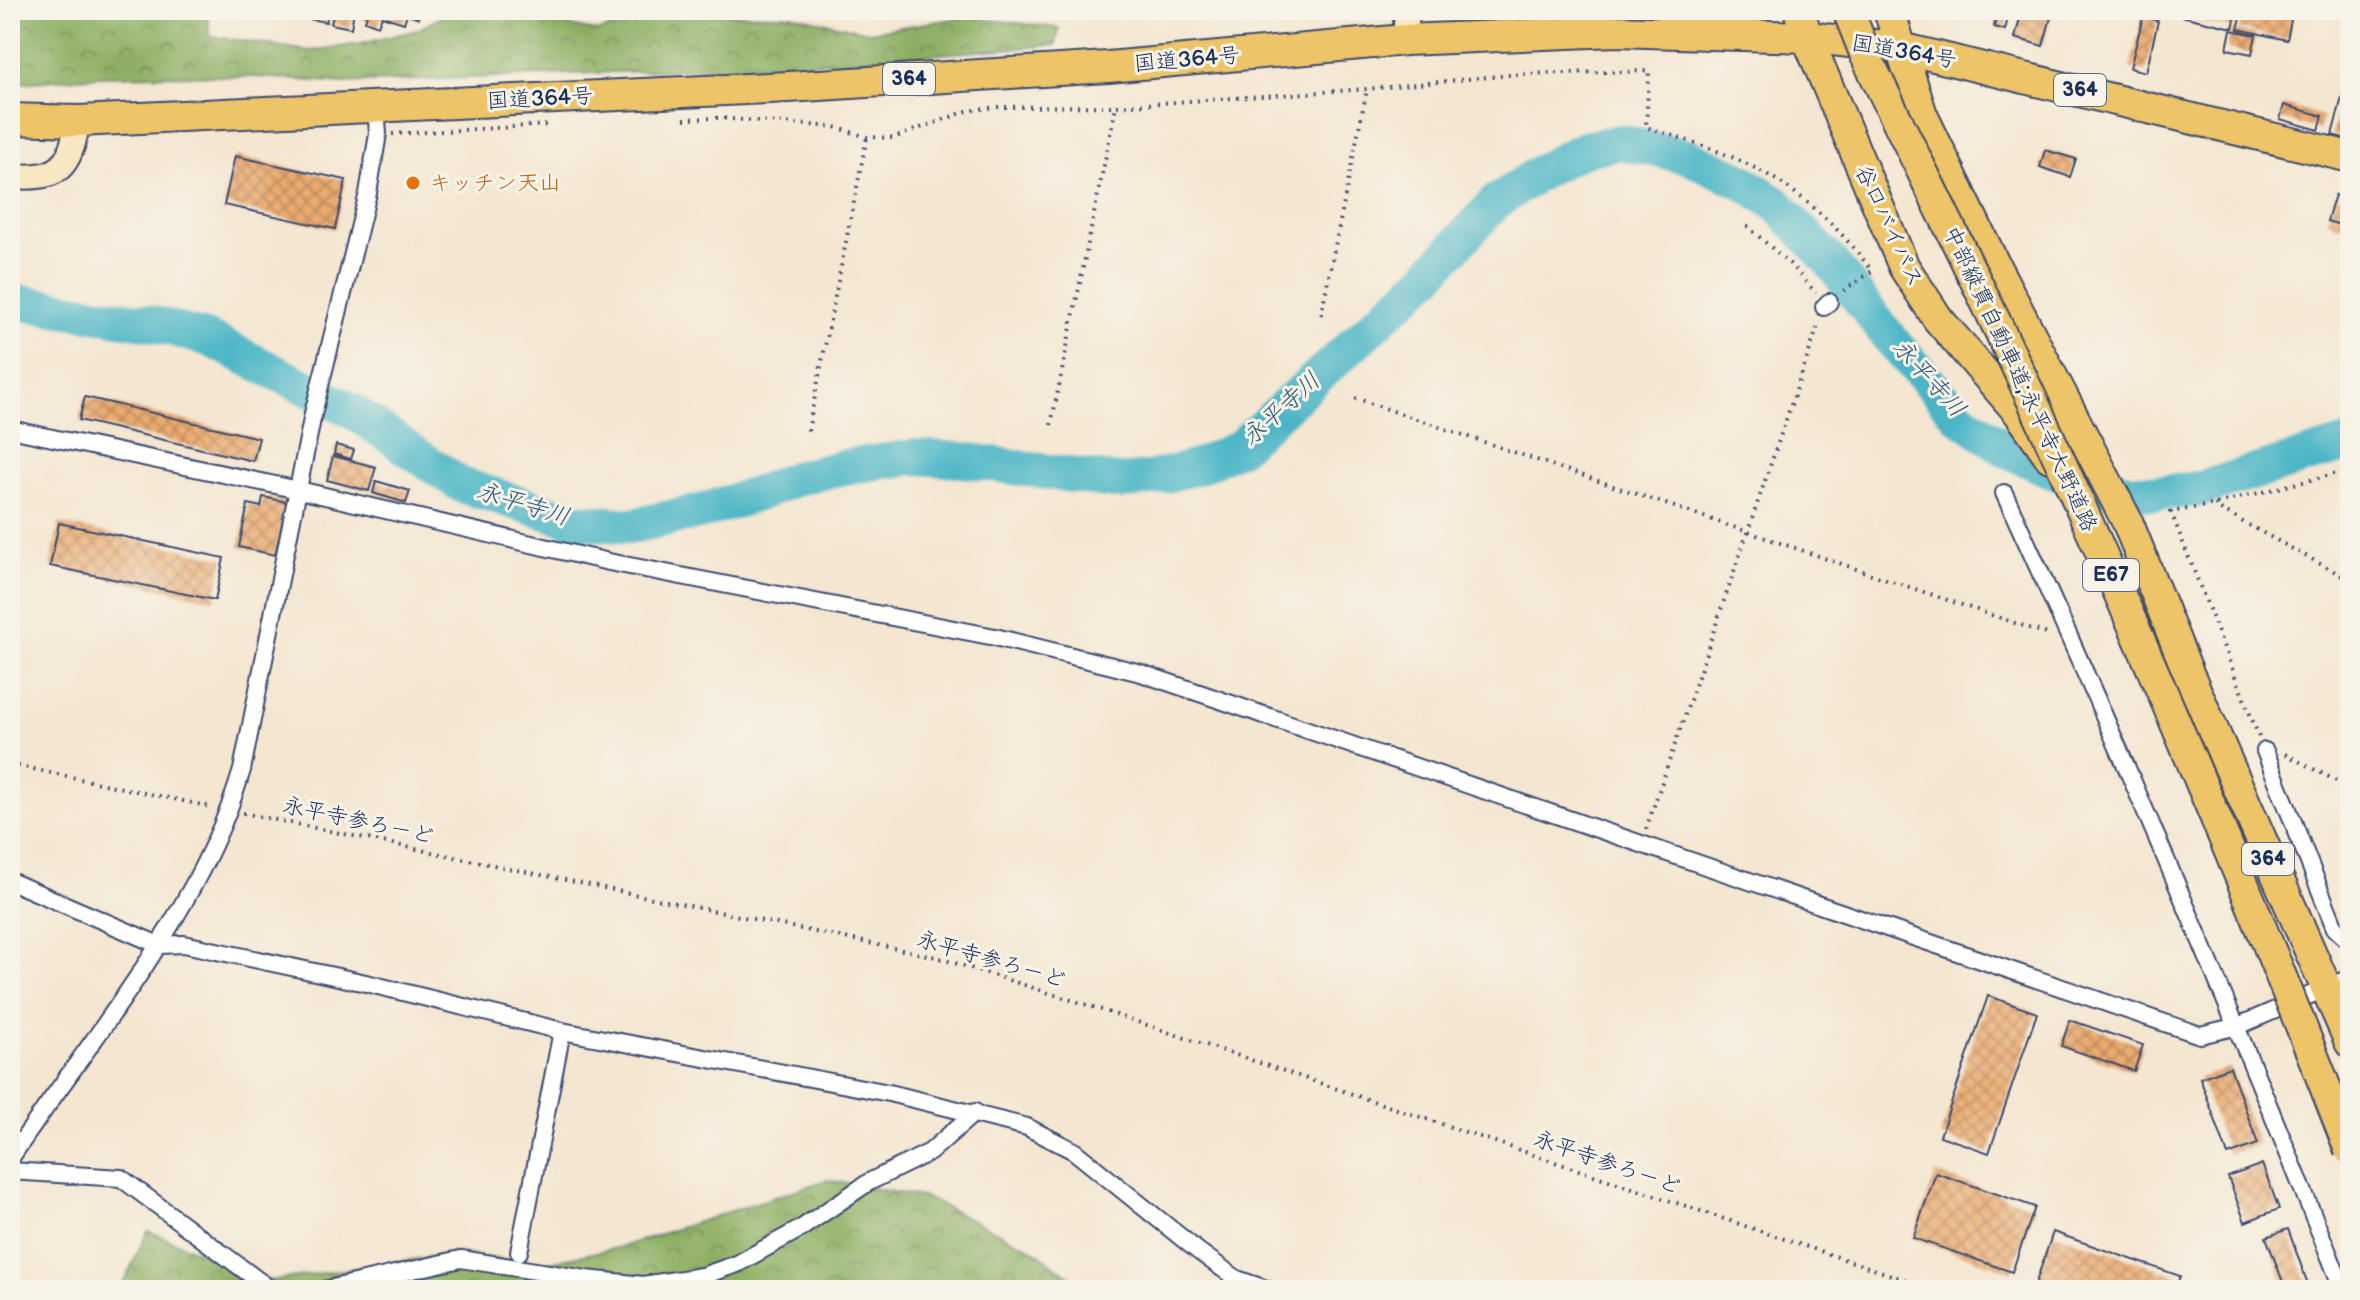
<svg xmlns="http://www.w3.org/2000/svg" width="2360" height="1300" font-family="'Balsamiq Sans','Klee One',sans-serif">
  <defs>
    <pattern id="forest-crowns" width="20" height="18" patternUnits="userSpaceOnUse" patternTransform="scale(2)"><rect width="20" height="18" fill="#8bad61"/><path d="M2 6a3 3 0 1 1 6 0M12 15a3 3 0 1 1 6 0" fill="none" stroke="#718d53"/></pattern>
    <pattern id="building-cross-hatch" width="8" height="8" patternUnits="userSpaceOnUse" patternTransform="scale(2)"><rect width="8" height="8" fill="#ebaa6e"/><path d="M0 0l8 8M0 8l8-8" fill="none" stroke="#be8b5e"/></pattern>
  </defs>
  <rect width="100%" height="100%" fill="#f7f3e8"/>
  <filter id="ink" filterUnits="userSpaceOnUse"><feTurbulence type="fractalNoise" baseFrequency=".0125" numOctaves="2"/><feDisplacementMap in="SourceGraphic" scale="16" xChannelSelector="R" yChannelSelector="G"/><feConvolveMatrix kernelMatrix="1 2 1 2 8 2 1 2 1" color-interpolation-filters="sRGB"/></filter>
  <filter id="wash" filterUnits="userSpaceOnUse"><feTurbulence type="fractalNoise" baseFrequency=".006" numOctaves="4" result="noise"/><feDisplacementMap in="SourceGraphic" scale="32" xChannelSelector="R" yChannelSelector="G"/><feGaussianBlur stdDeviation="1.8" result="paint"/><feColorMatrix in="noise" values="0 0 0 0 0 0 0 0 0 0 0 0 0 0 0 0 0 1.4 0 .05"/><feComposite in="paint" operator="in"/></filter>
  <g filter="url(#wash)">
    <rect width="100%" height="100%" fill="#f4e6d0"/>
    <g fill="url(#forest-crowns)" stroke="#536e60" stroke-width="2">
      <path d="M 10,10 L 207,10 L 210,36 L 309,51 L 361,44 L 417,30 L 441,17 L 475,10 L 546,20 L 597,32 L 647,18 L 704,14 L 792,15 L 869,32 L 966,17 L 1059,28 L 1056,45 L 849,61 L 719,68 L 343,83 L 256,77 L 172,75 L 100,76 L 10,84 Z"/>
      <path d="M 827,1180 L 926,1198 L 1031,1248 L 1088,1290 L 120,1290 L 148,1231 L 270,1281 L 456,1253 L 534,1265 L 621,1247 Z"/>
    </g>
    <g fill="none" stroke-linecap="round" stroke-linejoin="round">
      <path stroke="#49b5c6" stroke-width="36" d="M 10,301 L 151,323 L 209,339 L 351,410 L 461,485 L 575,521 L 632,526 L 703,511 L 757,494 L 797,478 L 845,467 L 914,457 L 963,460 L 1120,482 L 1153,478 L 1197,467 L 1240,447 L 1426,278 L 1496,202 L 1545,169 L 1584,149 L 1621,142 L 1689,157 L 1742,181 L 1778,205 L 1831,262 L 1887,335 L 1959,416 L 2007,450 L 2056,473 L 2127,491 L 2158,493 L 2200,489 L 2350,443"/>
    </g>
    <g id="blocks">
      <g fill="url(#building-cross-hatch)">
        <path d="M 299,10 L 329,10 L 326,22 L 298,17 Z"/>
        <path d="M 334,10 L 421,10 L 418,18 L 407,14 L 404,23 L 382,16 L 378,26 L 365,21 L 367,15 L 354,11 L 351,28 L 331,24 Z"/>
        <path d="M 1998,10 L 2010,10 L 2005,30 L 1994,27 Z"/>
        <path d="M 2022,10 L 2053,10 L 2043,46 L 2015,38 Z"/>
        <path d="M 2182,10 L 2237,10 L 2233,28 L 2181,16 Z"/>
        <path d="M 2243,10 L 2293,10 L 2287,40 L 2238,29 Z"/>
        <path d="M 2143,17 L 2158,21 L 2146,72 L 2130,68 Z"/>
        <path d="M 2231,30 L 2256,35 L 2252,54 L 2227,49 Z"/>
        <path d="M 2349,71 L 2350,72 L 2350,140 L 2332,135 Z"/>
        <path d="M 2284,105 L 2323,116 L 2319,130 L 2280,119 Z"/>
        <path d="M 2045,150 L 2076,159 L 2070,177 L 2040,167 Z"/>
        <path d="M 235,156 L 346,180 L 335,229 L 224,205 Z"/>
        <path d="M 2335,195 L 2350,200 L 2350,228 L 2327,221 Z"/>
        <path d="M 85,397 L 259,438 L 253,461 L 79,420 Z"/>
        <path d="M 336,445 L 354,450 L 351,459 L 334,454 Z"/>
        <path d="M 333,456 L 376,467 L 369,491 L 327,480 Z"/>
        <path d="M 376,481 L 410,491 L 406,503 L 373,493 Z"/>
        <path d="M 263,497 L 287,502 L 275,555 L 239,547 L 248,504 L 261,507 Z"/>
        <path d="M 59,523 L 224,558 L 215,600 L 50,566 Z"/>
        <path d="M 1988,996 L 2037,1013 L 1989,1153 L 1940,1136 Z"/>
        <path d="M 2070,1020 L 2143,1045 L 2134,1071 L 2061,1046 Z"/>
        <path d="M 2230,1067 L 2258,1144 L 2228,1155 L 2200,1078 Z"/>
        <path d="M 2262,1164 L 2279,1209 L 2245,1222 L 2228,1177 Z"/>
        <path d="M 1936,1173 L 2035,1207 L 2012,1272 L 1913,1238 Z"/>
        <path d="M 2288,1229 L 2310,1290 L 2286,1290 L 2266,1237 Z"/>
        <path d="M 2053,1232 L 2180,1276 L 2175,1290 L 2041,1290 L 2034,1288 Z"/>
      </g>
    </g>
  </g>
  <g filter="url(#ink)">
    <use href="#blocks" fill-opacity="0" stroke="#3c4a6f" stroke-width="2"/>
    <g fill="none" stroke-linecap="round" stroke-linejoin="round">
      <g stroke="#3c4a6f" stroke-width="20">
        <g id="street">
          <path d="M 1824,307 L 1829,302"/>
          <path d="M 10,429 L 299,490 L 609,562 L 995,637 L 1141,673 L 2200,1035 L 2238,1026 L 2350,978"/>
          <path d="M 2004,493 C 2125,755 2236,1021 2343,1290"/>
          <path d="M 2265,751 L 2335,928 L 2350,942"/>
          <path d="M 10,881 L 159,945 L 184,944 L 366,983 L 562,1031 L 889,1093 L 1027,1127 L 1074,1151 L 1198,1251 L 1237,1279 L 1269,1290"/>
          <path d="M 10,1159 C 91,1038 200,912 242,770 L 313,414 L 368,193 L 378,134 L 376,107"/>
          <path d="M 10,1171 L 121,1178 L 271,1290"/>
          <path d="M 519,1252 L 562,1031"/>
          <path d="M 324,1290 L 461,1259 L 586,1279 L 643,1285 L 702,1276 L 737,1264 L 800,1229 L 869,1182 L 930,1152 L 975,1112"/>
        </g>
      </g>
      <g stroke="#3c4a6f" stroke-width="28">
        <g id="secondary">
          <path d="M 1405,40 L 1407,10"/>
          <path d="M 10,176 C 61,180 69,168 78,121"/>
        </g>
      </g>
      <g stroke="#3c4a6f" stroke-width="34">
        <g id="highway">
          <path d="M 1799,10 L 1807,37 L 1904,267 L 1938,319 L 2020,414 L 2050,457"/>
          <path d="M 1889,10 L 1922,115 L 1996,268 L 2127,521 L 2189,675 L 2350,1042"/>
          <path d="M 10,119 L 78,121 L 788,87 L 1108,67 L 1405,40 L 1616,31 L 1807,37 L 1901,48 L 2350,157"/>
        </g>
      </g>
      <g stroke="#3c4a6f" stroke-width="4" stroke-dasharray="2 6" stroke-linecap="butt">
        <path d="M 684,119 L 718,118 L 835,127 L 867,137 L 893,138 L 967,111 L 996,107 L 1116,106 L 1367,89 L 1519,74 L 1649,71 L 1646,127 C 1681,139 1718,149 1751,166 C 1799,189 1841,229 1872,271 L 1840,293"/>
        <path d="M 392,134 L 547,125"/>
        <path d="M 1747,226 L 1790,264 L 1816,293"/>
        <path d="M 1321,315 L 1367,89"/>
        <path d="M 1355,398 L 2050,635"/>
        <path d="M 1051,425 L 1116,106"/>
        <path d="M 808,431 L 867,137"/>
        <path d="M 2215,504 L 2221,510 L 2350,580"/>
        <path d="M 2259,737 L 2171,512 L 2215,504 L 2350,470"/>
        <path d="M 2285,754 L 2350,788"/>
        <path d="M 10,764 L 211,807"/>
        <path d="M 243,813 L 936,957 L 1087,1005 L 1936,1290"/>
        <path d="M 1646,829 L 1819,323"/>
      </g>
      <use href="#street" stroke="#fff" stroke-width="16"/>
      <use href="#secondary" stroke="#f8e7c3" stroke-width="24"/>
      <use href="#highway" stroke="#eec469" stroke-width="30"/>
      <g stroke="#3c4a6f" stroke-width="34" stroke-linecap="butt">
        <path id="highway-bridge" d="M 1848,10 L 1866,56 C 1925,179 1988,301 2044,426 C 2153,664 2255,906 2350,1150"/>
      </g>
      <use href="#highway-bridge" stroke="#eec469" stroke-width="30"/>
    </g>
  </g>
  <circle fill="#e8710a" stroke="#f7f3e8" stroke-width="3" cx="413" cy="183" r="8"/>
  <g text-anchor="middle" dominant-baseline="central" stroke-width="6" stroke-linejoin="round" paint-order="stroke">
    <g fill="#f7f3e8" stroke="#5d6a87" stroke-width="2">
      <rect x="883" y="63" width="52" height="32" rx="6"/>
      <rect x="2054" y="74" width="52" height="32" rx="6"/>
      <rect x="2083" y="559" width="56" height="32" rx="6"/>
      <rect x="2242" y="843" width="52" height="32" rx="6"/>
    </g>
    <g font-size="20" font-weight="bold" fill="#1b2f5e">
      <text x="909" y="79">364</text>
      <text x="2080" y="90">364</text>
      <text x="2111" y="575">E67</text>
      <text x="2268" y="859">364</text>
    </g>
    <g font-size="22" fill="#1b2f5e" stroke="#f7f3e8">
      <text transform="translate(1904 52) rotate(10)">国道364号</text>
      <text transform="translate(1187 60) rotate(-5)">国道364号</text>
      <text transform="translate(540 99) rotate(-3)">国道364号</text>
      <text transform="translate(1889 226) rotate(65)">谷口バイパス</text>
      <text transform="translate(2020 379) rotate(65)">中部縦貫自動車道;永平寺大野道路</text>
      <text transform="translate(358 821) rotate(12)">永平寺参ろーど</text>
      <text transform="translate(991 960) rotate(16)">永平寺参ろーど</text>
      <text transform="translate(1607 1163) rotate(19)">永平寺参ろーど</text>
    </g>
    <g font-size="22" fill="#c56008" stroke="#f7f3e8" text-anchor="start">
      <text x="429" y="183">キッチン天山</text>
    </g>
    <g font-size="24" font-style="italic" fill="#29577d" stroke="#f7f3e8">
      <text transform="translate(1929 378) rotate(48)">永平寺川</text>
      <text transform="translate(1281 409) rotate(-42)">永平寺川</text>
      <text transform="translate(523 504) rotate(17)">永平寺川</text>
    </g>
  </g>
  <rect width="2360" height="1300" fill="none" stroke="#f7f3e8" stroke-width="40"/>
</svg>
